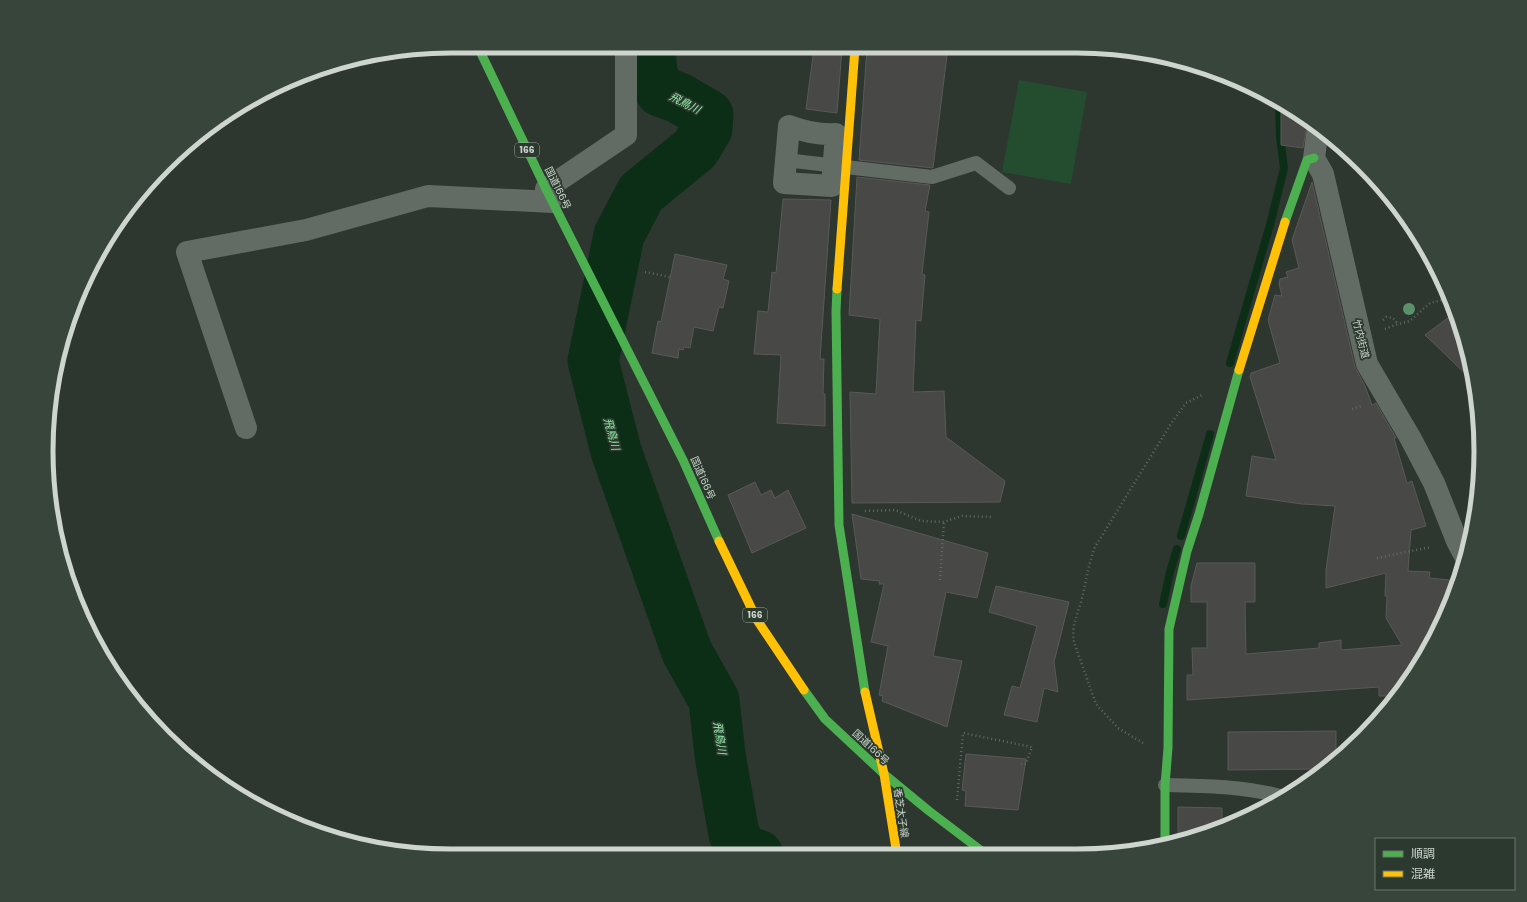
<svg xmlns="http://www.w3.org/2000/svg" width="1527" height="902" font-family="Poppins,'Noto Sans JP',sans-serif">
  <rect width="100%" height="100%" fill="#2e3630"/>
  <path fill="#244d2f" d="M 1019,80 L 1087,92 L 1071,184 L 1002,172 Z"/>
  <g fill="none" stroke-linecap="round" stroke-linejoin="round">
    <g stroke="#0c2e17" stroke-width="8">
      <path d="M 1230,363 L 1271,221 L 1284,168 L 1280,137 L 1279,103"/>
      <path d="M 1181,536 L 1210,434"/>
      <path d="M 1163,604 L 1170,572 L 1177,549"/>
    </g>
    <path stroke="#0c2e17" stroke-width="51" d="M 650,49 L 652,74 L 660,91 L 679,98 L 708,115 L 707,129 L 695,149 L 641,193 L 619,235 L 593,361 L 616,451 L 687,652 L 714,700 L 720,755 L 734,834 L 742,850 L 758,855"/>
  </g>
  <g fill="#484846" stroke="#595958">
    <path d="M 948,47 L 933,168 L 859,160 L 867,48 Z"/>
    <path d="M 814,48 L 842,48 L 837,113 L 806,109 Z"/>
    <path d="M 1281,105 L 1301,114 L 1308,120 L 1303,148 L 1281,145 Z"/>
    <path d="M 857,177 L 930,185 L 925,211 L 929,212 L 922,274 L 925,275 L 921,321 L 916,320 L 913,392 L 944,391 L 946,437 L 1005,481 L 1000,502 L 852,503 L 850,392 L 876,394 L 880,319 L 849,315 Z"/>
    <path d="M 1312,182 L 1355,367 L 1365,386 L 1372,405 L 1376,403 L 1396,438 L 1394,438 L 1407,483 L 1412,481 L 1426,526 L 1411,530 L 1408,571 L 1430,572 L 1429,578 L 1450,580 L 1449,587 L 1456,587 L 1450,606 L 1413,676 L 1396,696 L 1379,696 L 1379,687 L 1187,700 L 1187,675 L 1193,675 L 1192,648 L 1207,648 L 1207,602 L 1191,602 L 1191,586 L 1197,563 L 1255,563 L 1255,602 L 1245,602 L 1246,654 L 1319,648 L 1319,643 L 1341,640 L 1341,650 L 1402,645 L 1386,618 L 1387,596 L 1385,596 L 1386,573 L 1326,588 L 1326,570 L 1335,506 L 1302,504 L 1246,496 L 1252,456 L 1276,460 L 1250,377 L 1251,373 L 1280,363 L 1268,320 L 1275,295 L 1282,296 L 1279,284 L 1280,279 L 1288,277 L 1286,272 L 1299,268 L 1292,240 Z"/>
    <path d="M 783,199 L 831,200 L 820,359 L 824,359 L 823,394 L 825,394 L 825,426 L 777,423 L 781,355 L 754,354 L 758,311 L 768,312 L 772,272 L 776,273 Z"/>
    <path d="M 675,254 L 727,265 L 723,279 L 729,281 L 723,308 L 719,307 L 713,331 L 694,327 L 690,348 L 684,347 L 683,350 L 679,349 L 678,358 L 652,353 L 658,321 L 661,322 Z"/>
    <path d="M 1449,317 L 1459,327 L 1473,372 L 1474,382 L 1425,335 Z"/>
    <path d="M 755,482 L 761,495 L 771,490 L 775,498 L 788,490 L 806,528 L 752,553 L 728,495 Z"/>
    <path d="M 852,514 L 988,553 L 977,598 L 946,592 L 933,656 L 962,661 L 947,727 L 882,701 L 883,696 L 879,695 L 888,646 L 871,642 L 884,584 L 879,584 L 880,581 L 861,579 Z"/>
    <path d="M 996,586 L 1069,602 L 1054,662 L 1058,692 L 1044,688 L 1037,722 L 1004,715 L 1012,686 L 1020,688 L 1037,626 L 989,612 Z"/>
    <path d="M 1336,731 L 1336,757 L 1322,769 L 1228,770 L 1228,732 Z"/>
    <path d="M 966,754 L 1026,759 L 1018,810 L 965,806 L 966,791 L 962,790 Z"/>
    <path d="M 1178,807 L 1222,808 L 1222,827 L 1206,835 L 1178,840 Z"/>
  </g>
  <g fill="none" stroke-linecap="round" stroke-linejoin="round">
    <g stroke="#626964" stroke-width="2.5" stroke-dasharray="1 3" stroke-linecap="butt">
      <path d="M 645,272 L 670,277"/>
      <path d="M 1383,320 L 1386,317 L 1393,318 L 1398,324"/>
      <path d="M 1385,329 L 1398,324 L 1410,321 L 1430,303 L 1451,298"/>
      <path d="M 1352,409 L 1362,406"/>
      <path d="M 865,511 L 895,510 L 921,521 L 944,522 L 962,516 L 991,517"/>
      <path d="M 1377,558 L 1431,547"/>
      <path d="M 940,580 L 944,522"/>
      <path d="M 1143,743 L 1118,728 L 1096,704 L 1074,642 C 1071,627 1077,616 1081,602 C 1086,583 1088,565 1095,547 L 1172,422 L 1186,403 L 1204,394"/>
      <path d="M 957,800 L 963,733 L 1032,747 L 1026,764 L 1019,764"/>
    </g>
    <g stroke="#626b64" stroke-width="14">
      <path d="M 794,161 L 932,177 L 976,163 L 1009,188"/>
      <path d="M 1165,785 C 1205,786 1246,786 1284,797"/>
    </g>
    <g stroke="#626b64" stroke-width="22">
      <path d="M 789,126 C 805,132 819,135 836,134 L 832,186 L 784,183 Z"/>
      <path d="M 1318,128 L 1314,158 L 1323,174 L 1367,364 L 1411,439 L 1434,483 L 1457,541 L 1465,556"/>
      <path d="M 546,189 L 626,135 L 626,49"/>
      <path d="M 246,428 L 187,252 L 306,230 L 428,196 L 553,202"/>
    </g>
    <g stroke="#4caf50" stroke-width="9">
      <path d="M 479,49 L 546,189 L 683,460 L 719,541"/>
      <path d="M 1285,222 L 1307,160 L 1314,158"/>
      <path d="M 837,289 L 836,311 L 839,525 L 865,692"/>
      <path d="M 804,690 L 825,719 L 884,774 L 929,811 L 987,855"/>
      <path d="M 1165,843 L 1165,785 L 1168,748 L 1169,629 L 1187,551 L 1199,514 L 1239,370"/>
    </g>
    <g stroke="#ffc107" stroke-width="9">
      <path d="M 837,289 L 855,48"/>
      <path d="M 1239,370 L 1285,222"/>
      <path d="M 719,541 L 757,620 L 804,690"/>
      <path d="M 865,692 L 884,774 L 897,855"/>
    </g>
  </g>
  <circle fill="#5b9169" cx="1409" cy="309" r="6"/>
  <g text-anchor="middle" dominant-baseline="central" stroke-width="3.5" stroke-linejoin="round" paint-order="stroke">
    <g fill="#2b392e" stroke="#9ca69e" stroke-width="1">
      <rect x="515" y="143" width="24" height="14" rx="3"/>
      <rect x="743" y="608" width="24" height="14" rx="3"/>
    </g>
    <g font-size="9" font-weight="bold" fill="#cdd5ce">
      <text x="527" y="150">166</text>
      <text x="755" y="615">166</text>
    </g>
    <g font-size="10" fill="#cdd5ce" stroke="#2b392e">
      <text transform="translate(558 188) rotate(64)">国道166号</text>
      <text transform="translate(1361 339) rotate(76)">竹内街道</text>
      <text transform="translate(703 478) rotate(66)">国道166号</text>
      <text transform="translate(871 747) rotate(43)">国道166号</text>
      <text transform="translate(901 813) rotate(81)">香芝太子線</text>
    </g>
    <g font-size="11" font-style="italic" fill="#93eea9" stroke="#2b392e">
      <text transform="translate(685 103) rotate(27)">飛鳥川</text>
      <text transform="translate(612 434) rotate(75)">飛鳥川</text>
      <text transform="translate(720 738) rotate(81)">飛鳥川</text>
    </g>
  </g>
  <path d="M0 0H1527V902H0ZM451 53H1076A398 398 0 0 1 1474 451V451A398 398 0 0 1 1076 849H451A398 398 0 0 1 53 451V451A398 398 0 0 1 451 53Z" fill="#38453b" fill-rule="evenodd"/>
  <path fill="none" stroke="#cdd5ce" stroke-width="5" d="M451 53H1076A398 398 0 0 1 1474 451V451A398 398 0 0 1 1076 849H451A398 398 0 0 1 53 451V451A398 398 0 0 1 451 53Z"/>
  <rect x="1375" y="838" width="140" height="52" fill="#2b392e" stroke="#6c776e"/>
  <rect x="1383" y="851" width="20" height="6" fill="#4caf50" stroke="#6c776e"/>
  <text x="1411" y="858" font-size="12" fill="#cdd5ce">順調</text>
  <rect x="1383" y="871" width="20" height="6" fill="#ffc107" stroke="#6c776e"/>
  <text x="1411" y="878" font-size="12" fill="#cdd5ce">混雑</text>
</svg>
